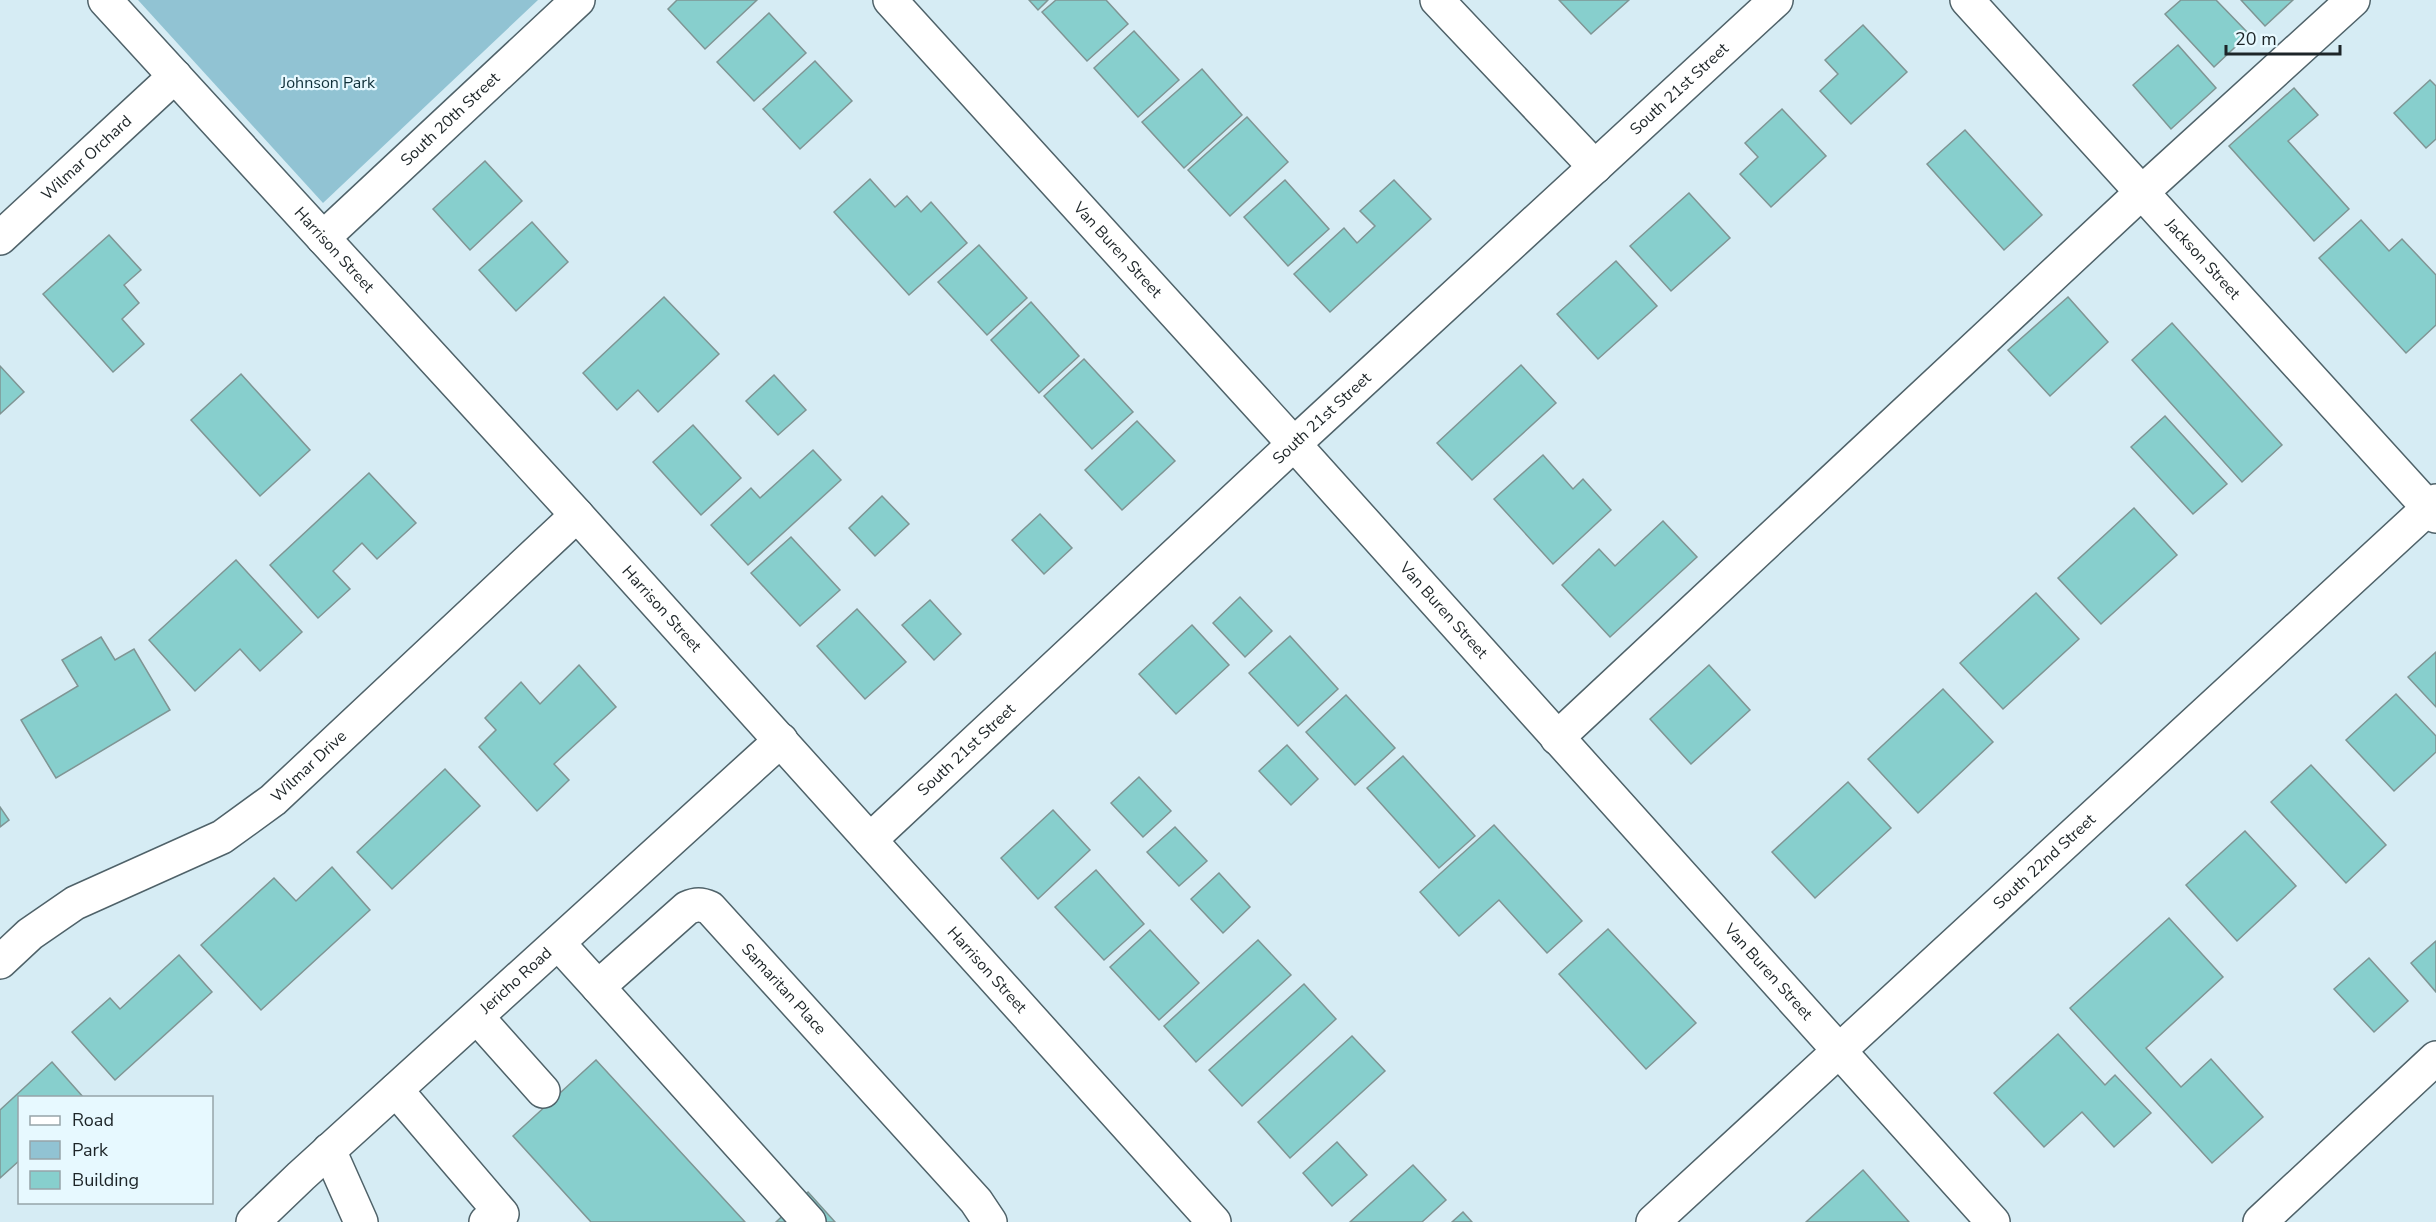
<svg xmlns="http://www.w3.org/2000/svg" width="2436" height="1222" font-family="'Nunito Sans',sans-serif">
  <rect width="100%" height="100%" fill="#d6ecf4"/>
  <path fill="#91c3d3" d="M 138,0 L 538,0 L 323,203 Z"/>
  <g fill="#87cfcd" stroke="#7f9594" stroke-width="1.5">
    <path d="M 677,0 L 757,0 L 705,49 L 668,9 Z"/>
    <path d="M 1029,0 L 1048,0 L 1038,10 Z"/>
    <path d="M 1056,0 L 1106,0 L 1128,24 L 1087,61 L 1042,12 Z"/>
    <path d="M 1559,0 L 1629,0 L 1591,34 Z"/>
    <path d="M 2181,0 L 2216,0 L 2249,34 L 2214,67 L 2165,14 Z"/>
    <path d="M 2241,0 L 2293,0 L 2265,26 Z"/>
    <path d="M 769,13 L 806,53 L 754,101 L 717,62 Z"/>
    <path d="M 1863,25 L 1907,72 L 1851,124 L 1820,91 L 1838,74 L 1825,60 Z"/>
    <path d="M 1134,31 L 1179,80 L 1138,117 L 1094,68 Z"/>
    <path d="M 2178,45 L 2216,88 L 2171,129 L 2133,85 Z"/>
    <path d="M 815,61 L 852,101 L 800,149 L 763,109 Z"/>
    <path d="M 1202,69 L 1242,115 L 1184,168 L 1142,122 Z"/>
    <path d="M 2430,80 L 2436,86 L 2436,139 L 2426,148 L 2394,113 Z"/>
    <path d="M 2294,88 L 2318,115 L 2288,141 L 2349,209 L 2314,241 L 2229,146 Z"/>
    <path d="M 1782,109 L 1826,156 L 1771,207 L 1740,174 L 1758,157 L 1745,143 Z"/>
    <path d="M 1247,117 L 1288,162 L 1230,216 L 1188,170 Z"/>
    <path d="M 1965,130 L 2042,215 L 2004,250 L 1927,164 Z"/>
    <path d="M 485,161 L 522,201 L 470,250 L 433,209 Z"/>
    <path d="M 870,179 L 895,207 L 907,196 L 921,212 L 931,202 L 967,243 L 909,295 L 834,212 Z"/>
    <path d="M 1285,180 L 1329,229 L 1288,266 L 1244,217 Z"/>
    <path d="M 1394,180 L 1431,219 L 1330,312 L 1294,274 L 1344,228 L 1357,243 L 1375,226 L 1360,211 Z"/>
    <path d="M 1689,193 L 1730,238 L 1671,291 L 1630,246 Z"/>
    <path d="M 2361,220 L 2389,251 L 2402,239 L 2436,275 L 2436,325 L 2406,353 L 2319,258 Z"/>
    <path d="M 532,222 L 568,262 L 516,311 L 479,270 Z"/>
    <path d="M 109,235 L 141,270 L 124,285 L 139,303 L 122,319 L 144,344 L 113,372 L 43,294 Z"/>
    <path d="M 979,245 L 1027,298 L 987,335 L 938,282 Z"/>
    <path d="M 1616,261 L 1657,306 L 1598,359 L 1557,314 Z"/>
    <path d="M 664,297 L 719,354 L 658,412 L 638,390 L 617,410 L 583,373 Z"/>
    <path d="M 2068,297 L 2108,342 L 2050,396 L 2008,350 Z"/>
    <path d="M 1031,302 L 1079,356 L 1039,393 L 991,340 Z"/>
    <path d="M 2172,323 L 2282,445 L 2242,482 L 2132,360 Z"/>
    <path d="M 1084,359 L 1133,412 L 1092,449 L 1044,396 Z"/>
    <path d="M 1521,365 L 1556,403 L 1472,480 L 1437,443 Z"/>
    <path d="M 0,366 L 24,392 L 0,414 Z"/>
    <path d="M 241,374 L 310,450 L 260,496 L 191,420 Z"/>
    <path d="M 774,375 L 806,410 L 778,435 L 746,401 Z"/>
    <path d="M 2165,416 L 2227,484 L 2193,514 L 2131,447 Z"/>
    <path d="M 1137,421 L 1175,461 L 1122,510 L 1085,470 Z"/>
    <path d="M 693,425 L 741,478 L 701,515 L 653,462 Z"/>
    <path d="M 813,450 L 841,480 L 748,565 L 711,525 L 751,488 L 760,498 Z"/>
    <path d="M 1543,455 L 1573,489 L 1583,479 L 1611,510 L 1553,564 L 1494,499 Z"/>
    <path d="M 369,473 L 416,523 L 377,559 L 362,543 L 333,571 L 350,589 L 318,618 L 270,565 Z"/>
    <path d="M 882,496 L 909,524 L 875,556 L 849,528 Z"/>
    <path d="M 2134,508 L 2177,555 L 2101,624 L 2058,578 Z"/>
    <path d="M 1040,514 L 1072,548 L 1044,574 L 1012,540 Z"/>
    <path d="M 1663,521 L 1697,557 L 1610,637 L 1562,585 L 1599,549 L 1615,566 Z"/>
    <path d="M 791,537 L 840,590 L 800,626 L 751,573 Z"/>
    <path d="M 236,560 L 302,632 L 260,671 L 240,649 L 195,691 L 149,640 Z"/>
    <path d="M 2036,593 L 2079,639 L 2003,709 L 1960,663 Z"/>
    <path d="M 1240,597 L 1272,631 L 1245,657 L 1213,623 Z"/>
    <path d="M 930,600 L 961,634 L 934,660 L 902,625 Z"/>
    <path d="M 857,609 L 906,662 L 865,699 L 817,646 Z"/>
    <path d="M 1192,625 L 1229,665 L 1176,714 L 1139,674 Z"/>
    <path d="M 1290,636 L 1338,689 L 1298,726 L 1249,673 Z"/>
    <path d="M 101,637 L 115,660 L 134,649 L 170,710 L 56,778 L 21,720 L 78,686 L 62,660 Z"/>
    <path d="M 2436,652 L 2436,707 L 2408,677 Z"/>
    <path d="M 579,665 L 616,707 L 554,764 L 569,780 L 537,811 L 479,747 L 496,730 L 485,718 L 521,682 L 540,704 Z"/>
    <path d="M 1709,665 L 1750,710 L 1691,764 L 1650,719 Z"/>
    <path d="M 1943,689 L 1993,742 L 1918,813 L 1868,759 Z"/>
    <path d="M 2396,694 L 2436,736 L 2436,752 L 2394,791 L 2346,740 Z"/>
    <path d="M 1346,695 L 1395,748 L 1355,785 L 1306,732 Z"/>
    <path d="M 1287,745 L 1318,779 L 1291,805 L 1259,771 Z"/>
    <path d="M 1403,756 L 1475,836 L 1439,868 L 1367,788 Z"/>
    <path d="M 2311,765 L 2386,845 L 2346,883 L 2271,802 Z"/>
    <path d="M 445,769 L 480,806 L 392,889 L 357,852 Z"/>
    <path d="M 1139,777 L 1171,811 L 1143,837 L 1111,803 Z"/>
    <path d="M 1848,782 L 1891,828 L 1815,898 L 1772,852 Z"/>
    <path d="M 0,807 L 9,820 L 0,827 Z"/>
    <path d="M 1053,810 L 1090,850 L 1038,899 L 1001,858 Z"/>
    <path d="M 1494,825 L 1582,921 L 1547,953 L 1499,900 L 1459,936 L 1420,892 Z"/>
    <path d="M 1175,827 L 1207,861 L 1179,886 L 1147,852 Z"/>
    <path d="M 2245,831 L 2296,886 L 2237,941 L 2186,885 Z"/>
    <path d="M 332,867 L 370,910 L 261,1010 L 201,945 L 274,878 L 296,901 Z"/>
    <path d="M 1096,870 L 1144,924 L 1104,960 L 1055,907 Z"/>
    <path d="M 1219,873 L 1250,907 L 1223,933 L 1191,899 Z"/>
    <path d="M 2169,918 L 2223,977 L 2146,1048 L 2181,1087 L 2211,1059 L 2263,1117 L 2212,1163 L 2070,1008 Z"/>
    <path d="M 1608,929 L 1696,1023 L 1646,1069 L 1559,974 Z"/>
    <path d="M 1150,930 L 1199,983 L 1159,1020 L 1110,967 Z"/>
    <path d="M 1258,940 L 1291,975 L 1196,1062 L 1164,1026 Z"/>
    <path d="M 2436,941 L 2436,992 L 2411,963 Z"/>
    <path d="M 179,955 L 212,992 L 115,1080 L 72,1032 L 110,998 L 120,1009 Z"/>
    <path d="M 2369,958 L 2408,1001 L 2374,1032 L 2334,989 Z"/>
    <path d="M 1304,984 L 1336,1019 L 1242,1106 L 1209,1070 Z"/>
    <path d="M 2058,1034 L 2105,1085 L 2115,1075 L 2151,1113 L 2114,1147 L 2082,1112 L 2044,1147 L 1994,1093 Z"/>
    <path d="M 1352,1036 L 1385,1071 L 1290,1158 L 1258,1122 Z"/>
    <path d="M 596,1060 L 745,1222 L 591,1222 L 513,1136 Z"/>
    <path d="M 52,1062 L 84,1098 L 20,1098 L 20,1160 L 0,1178 L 0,1110 Z"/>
    <path d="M 1337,1142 L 1367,1175 L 1332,1206 L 1303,1173 Z"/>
    <path d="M 1413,1165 L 1446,1200 L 1422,1222 L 1350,1222 Z"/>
    <path d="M 1863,1170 L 1909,1222 L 1806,1222 Z"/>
    <path d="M 808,1192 L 835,1222 L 776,1222 Z"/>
    <path d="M 1463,1212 L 1472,1222 L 1452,1222 Z"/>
  </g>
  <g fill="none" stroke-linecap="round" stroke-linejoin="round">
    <g stroke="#4f6269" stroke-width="36">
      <g id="minor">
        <path id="s1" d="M 105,0 L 577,515 L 1214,1222"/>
        <path id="s2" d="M 890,0 L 1294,444 L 1993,1222"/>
        <path d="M 1437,0 L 1595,167"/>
        <path id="s3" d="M 1967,0 L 2436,516"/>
        <path id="s4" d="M 0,238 L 175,76"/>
        <path id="s5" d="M 323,238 L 578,0"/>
        <path d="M 1557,738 L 2142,192 L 2353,0"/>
        <path id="s6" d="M 870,840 L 1294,444 L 1776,0"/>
        <path id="s7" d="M 558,943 L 598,987 L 687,908 C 696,904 701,904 710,908 L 976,1201 L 990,1222"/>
        <path id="s8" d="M 0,962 L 30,934 L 75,903 L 222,837 L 273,800 L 577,515"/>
        <path d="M 598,987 L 809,1222"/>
        <path d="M 477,1017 L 543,1091"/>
        <path d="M 396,1090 L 502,1214 L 486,1222"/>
        <path d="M 329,1150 L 361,1222"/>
        <path id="s9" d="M 253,1222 L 301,1176 L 781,740"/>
        <path id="s10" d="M 1653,1222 L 2436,501"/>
        <path d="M 2260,1222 L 2436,1058"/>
      </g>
    </g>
    <use href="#minor" stroke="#fff" stroke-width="33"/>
  </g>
  <g text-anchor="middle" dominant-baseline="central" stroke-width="4.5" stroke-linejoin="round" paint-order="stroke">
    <g font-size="16" fill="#0f2f38" stroke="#e7f9ff">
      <text x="328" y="83">Johnson Park</text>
    </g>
    <g font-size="16" fill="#1d2528" stroke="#e7f9ff">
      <text stroke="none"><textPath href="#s6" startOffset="1104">South 21st Street</textPath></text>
      <text stroke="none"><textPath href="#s5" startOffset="174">South 20th Street</textPath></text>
      <text stroke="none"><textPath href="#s4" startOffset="118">Wilmar Orchard</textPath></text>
      <text stroke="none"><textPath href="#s2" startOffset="338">Van Buren Street</textPath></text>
      <text stroke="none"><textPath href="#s1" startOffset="339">Harrison Street</textPath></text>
      <text stroke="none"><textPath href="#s3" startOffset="350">Jackson Street</textPath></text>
      <text stroke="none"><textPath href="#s6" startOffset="618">South 21st Street</textPath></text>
      <text stroke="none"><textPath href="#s1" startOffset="825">Harrison Street</textPath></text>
      <text stroke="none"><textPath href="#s2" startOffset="824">Van Buren Street</textPath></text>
      <text stroke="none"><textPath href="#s6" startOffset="132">South 21st Street</textPath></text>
      <text stroke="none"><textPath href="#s8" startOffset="369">Wilmar Drive</textPath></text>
      <text stroke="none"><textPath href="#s10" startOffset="532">South 22nd Street</textPath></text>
      <text stroke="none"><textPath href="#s1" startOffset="1311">Harrison Street</textPath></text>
      <text stroke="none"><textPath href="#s2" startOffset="1310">Van Buren Street</textPath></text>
      <text stroke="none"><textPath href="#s9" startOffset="357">Jericho Road</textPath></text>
      <text stroke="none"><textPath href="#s7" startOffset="312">Samaritan Place</textPath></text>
    </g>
  </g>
  <rect x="18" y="1096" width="195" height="108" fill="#e7f9ff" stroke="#96a4a9" stroke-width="1.5"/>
  <rect x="30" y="1116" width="30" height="9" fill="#ffffff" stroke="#96a4a9" stroke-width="1.5"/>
  <text x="72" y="1126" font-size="18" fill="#1d2528">Road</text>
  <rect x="30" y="1141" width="30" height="18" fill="#91c3d3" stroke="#96a4a9" stroke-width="1.5"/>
  <text x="72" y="1156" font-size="18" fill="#1d2528">Park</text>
  <rect x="30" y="1171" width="30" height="18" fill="#87cfcd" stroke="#96a4a9" stroke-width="1.5"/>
  <text x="72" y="1186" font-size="18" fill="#1d2528">Building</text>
  <path d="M2226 45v9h114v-9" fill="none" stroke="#1d2528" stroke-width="3"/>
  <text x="2235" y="45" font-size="18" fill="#1d2528" stroke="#e7f9ff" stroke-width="4.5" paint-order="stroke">20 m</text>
</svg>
